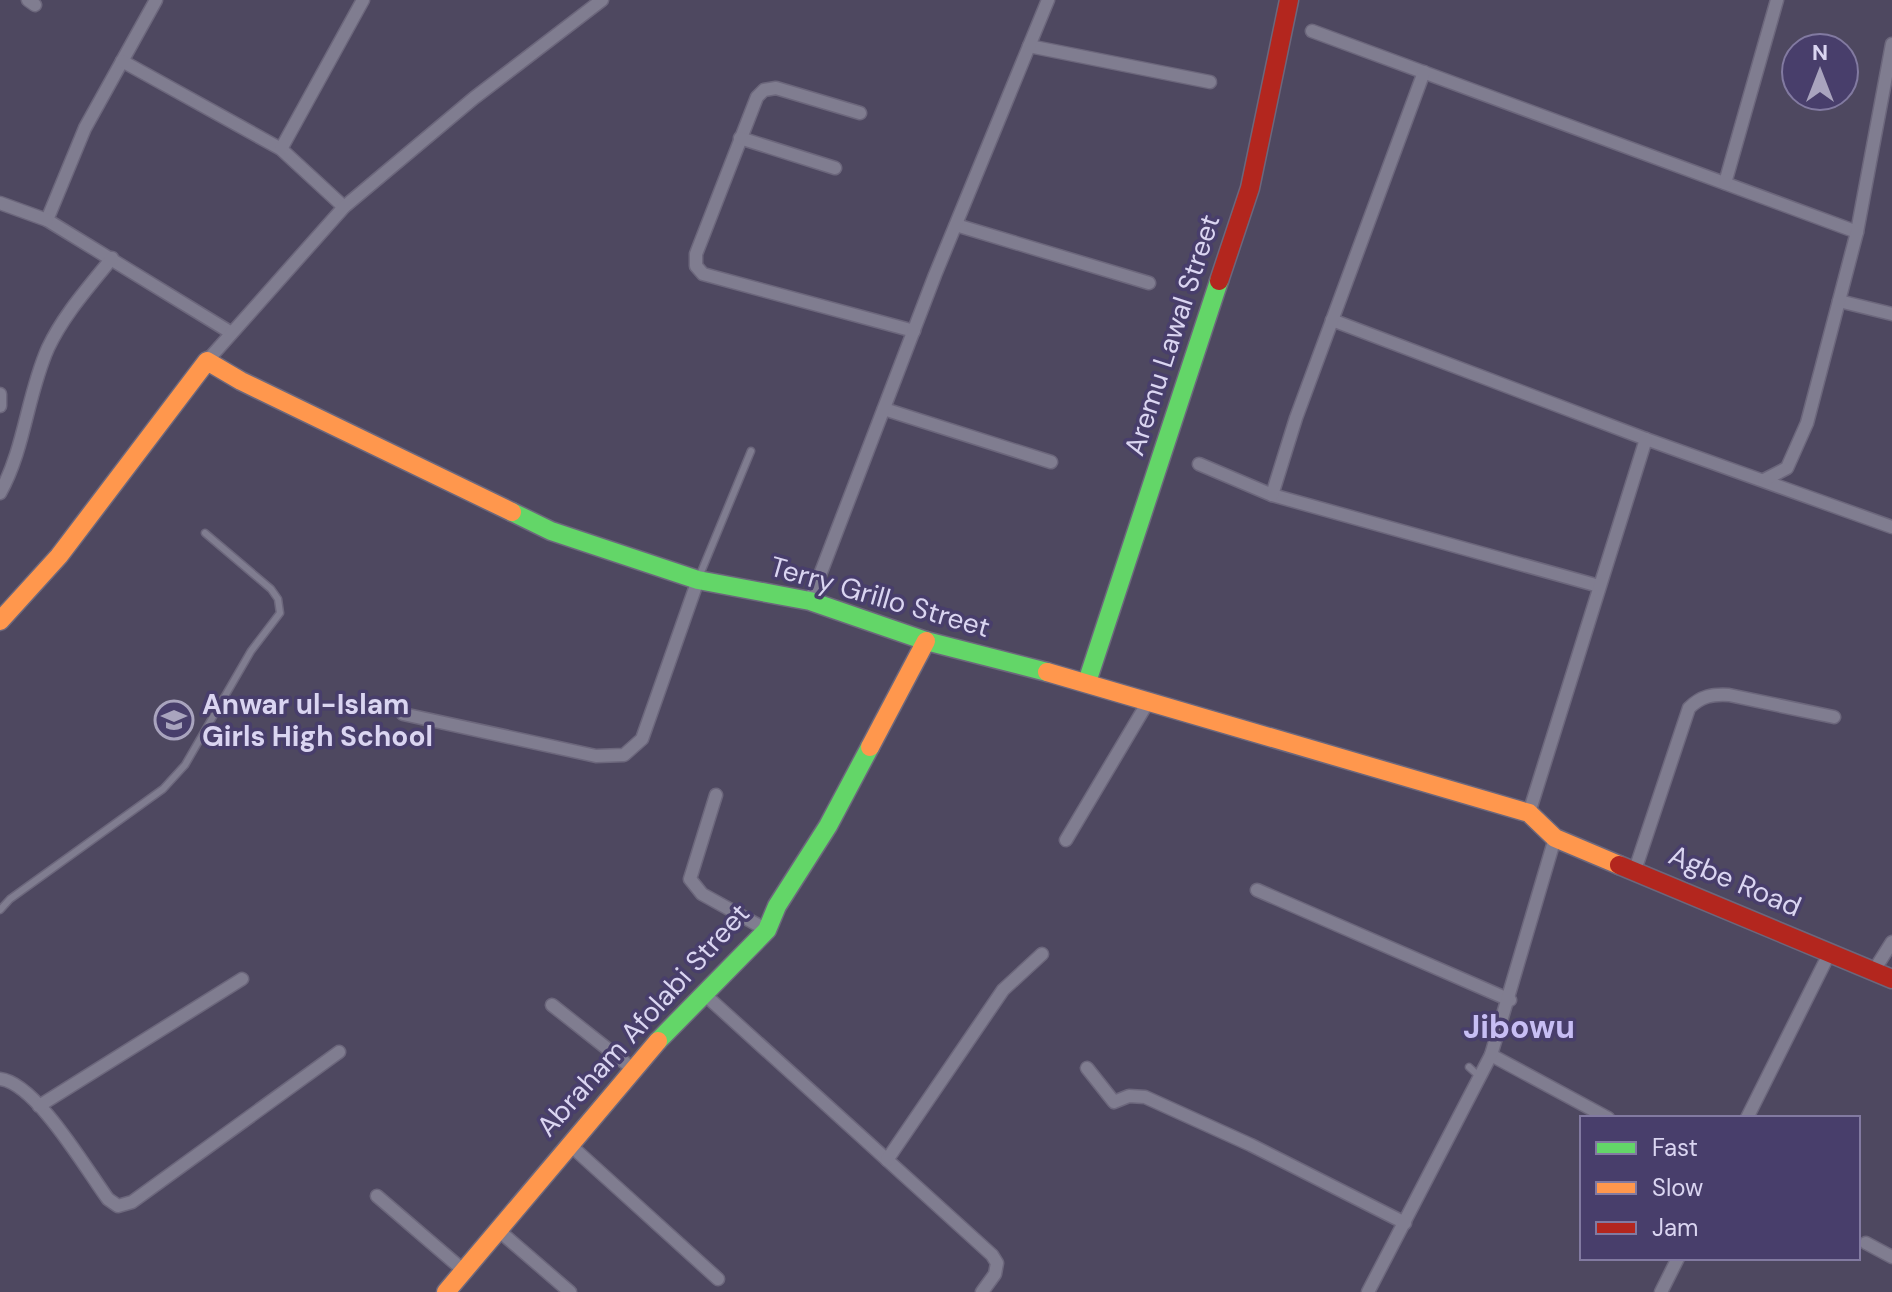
<svg xmlns="http://www.w3.org/2000/svg" width="1892" height="1292" font-family="'DM Sans',sans-serif">
  <rect width="100%" height="100%" fill="#4e4860"/>
  <g fill="none" stroke-linecap="round" stroke-linejoin="round">
    <g stroke="#6c677c" stroke-width="9">
      <g id="lane">
        <path d="M 699,577 L 751,451"/>
        <path d="M 0,910 L 10,899 L 163,789 L 185,765 L 251,651 L 280,613 L 278,599 L 271,589 L 205,533"/>
        <path d="M 1469,1067 L 1480,1077"/>
      </g>
    </g>
    <g stroke="#6c677c" stroke-width="15">
      <g id="street">
        <path d="M 28,0 L 35,5"/>
        <path d="M 156,0 L 85,128 L 47,220 L 230,332"/>
        <path d="M 1312,31 L 1857,232"/>
        <path d="M 1029,46 L 1210,82"/>
        <path d="M 122,61 L 281,149 L 344,207"/>
        <path d="M 860,113 L 776,88 L 764,90 L 757,97 L 696,254 L 696,266 L 703,274 L 914,331"/>
        <path d="M 740,138 L 835,168"/>
        <path d="M 281,149 L 363,0"/>
        <path d="M 1725,183 L 1777,0"/>
        <path d="M 0,203 L 47,220"/>
        <path d="M 956,225 L 1149,283"/>
        <path d="M 1839,301 L 1892,314"/>
        <path d="M 1332,320 L 1646,439 L 1892,527"/>
        <path d="M 207,361 L 344,207 L 474,98 L 602,0"/>
        <path d="M 0,394 L 0,406"/>
        <path d="M 884,409 L 1051,462"/>
        <path d="M 1199,464 L 1272,495 L 1599,586"/>
        <path d="M 1764,480 L 1787,468 L 1807,423 L 1857,232 L 1892,44"/>
        <path d="M 0,493 C 25,448 27,395 48,348 C 64,314 89,287 112,258"/>
        <path d="M 1272,495 L 1296,418 L 1424,72"/>
        <path d="M 810,601 L 935,275 L 1048,0"/>
        <path d="M 403,714 L 596,756 L 624,755 L 642,739 L 698,580"/>
        <path d="M 716,795 L 690,879 L 702,894 L 767,930"/>
        <path d="M 1529,813 L 1646,439"/>
        <path d="M 1066,840 L 1148,702"/>
        <path d="M 1635,870 L 1689,708 C 1701,696 1712,694 1729,695 L 1834,717"/>
        <path d="M 1257,890 L 1510,1000"/>
        <path d="M 1873,972 L 1892,942"/>
        <path d="M 703,993 L 992,1255 L 997,1263 L 995,1274 L 982,1292"/>
        <path d="M 552,1005 L 633,1069"/>
        <path d="M 1491,1055 L 1608,1118"/>
        <path d="M 1087,1068 L 1114,1102 L 1129,1096 L 1145,1097 L 1251,1145 L 1405,1223"/>
        <path d="M 0,1079 C 36,1083 86,1169 108,1199 L 118,1206 L 132,1202 L 339,1052"/>
        <path d="M 39,1106 L 242,979"/>
        <path d="M 1747,1118 L 1830,952"/>
        <path d="M 569,1144 L 718,1279"/>
        <path d="M 887,1160 L 1003,990 L 1042,954"/>
        <path d="M 377,1196 L 463,1270"/>
        <path d="M 497,1229 L 570,1292"/>
        <path d="M 1866,1243 L 1892,1257"/>
        <path d="M 1368,1292 L 1491,1055 L 1555,838"/>
        <path d="M 1661,1292 L 1678,1258"/>
      </g>
    </g>
    <g stroke="#6c677c" stroke-width="21">
      <g id="fast">
        <path d="M 512,512 L 551,531 L 698,580 L 810,601 L 926,641 L 1047,672"/>
        <path d="M 1087,682 L 1219,281"/>
        <path d="M 658,1041 L 767,930 L 777,906 L 828,826 L 870,747"/>
      </g>
    </g>
    <g stroke="#6c677c" stroke-width="21">
      <g id="slow">
        <path d="M 0,621 L 59,556 L 207,361 L 241,381 L 512,512"/>
        <path d="M 1047,672 L 1529,813 L 1555,838 L 1619,865"/>
        <path d="M 870,747 L 926,641"/>
        <path d="M 446,1292 L 658,1041"/>
      </g>
    </g>
    <g stroke="#6c677c" stroke-width="21">
      <g id="jam">
        <path d="M 1219,281 L 1250,188 L 1289,0"/>
        <path d="M 1619,865 L 1892,979"/>
      </g>
    </g>
    <use href="#lane" stroke="#807d90" stroke-width="6"/>
    <use href="#street" stroke="#807d90" stroke-width="12"/>
    <use href="#fast" stroke="#63d668" stroke-width="18"/>
    <use href="#slow" stroke="#ff974d" stroke-width="18"/>
    <use href="#jam" stroke="#b3261e" stroke-width="18"/>
  </g>
  <defs>
    <g id="school-ring" transform="scale(2)"><circle r="9.5" fill="#483e6b" stroke="#a9a4be" stroke-width="1.5"/><path d="M0-5L7-2L0 1L-7-2ZM-4 1L0 2.5L4 1V4Q0 6-4 4Z" fill="#a9a4be"/></g>
  </defs>
  <g fill-rule="evenodd">
    <use href="#school-ring" x="174" y="720"/>
  </g>
  <g text-anchor="middle" dominant-baseline="central" stroke-width="7" stroke-linejoin="round" paint-order="stroke">
    <g font-size="28" fill="#dad5f1" stroke="#483e6b">
      <text transform="translate(1172 335) rotate(-72)">Aremu Lawal Street</text>
      <text transform="translate(880 597) rotate(16)">Terry Grillo Street</text>
      <text transform="translate(1735 881) rotate(23)">Agbe Road</text>
      <text transform="translate(643 1020) rotate(-48)">Abraham Afolabi Street</text>
    </g>
    <g font-size="28" font-weight="bold" fill="#dad5f1" stroke="#483e6b" text-anchor="start">
      <text x="202" y="704">Anwar ul-Islam<tspan x="202" dy="32">Girls High School</tspan></text>
    </g>
    <g font-size="32" font-weight="bold" fill="#c7bef4" stroke="#483e6b">
      <text x="1519" y="1027">Jibowu</text>
    </g>
  </g>
  <rect x="1580" y="1116" width="280" height="144" fill="#483e6b" stroke="#827aa1" stroke-width="2"/>
  <rect x="1596" y="1142" width="40" height="12" fill="#63d668" stroke="#827aa1" stroke-width="2"/>
  <text x="1652" y="1156" font-size="24" fill="#dad5f1">Fast</text>
  <rect x="1596" y="1182" width="40" height="12" fill="#ff974d" stroke="#827aa1" stroke-width="2"/>
  <text x="1652" y="1196" font-size="24" fill="#dad5f1">Slow</text>
  <rect x="1596" y="1222" width="40" height="12" fill="#b3261e" stroke="#827aa1" stroke-width="2"/>
  <text x="1652" y="1236" font-size="24" fill="#dad5f1">Jam</text>
  <g transform="translate(1820 72)"><circle r="38" fill="#483e6b" stroke="#827aa1" stroke-width="2"/>
  <path d="M0-6L14 30L0 20L-14 30Z" fill="#a9a4be"/>
  <text y="-12" font-size="22" font-weight="bold" text-anchor="middle" fill="#dad5f1">N</text>
  </g>
</svg>
